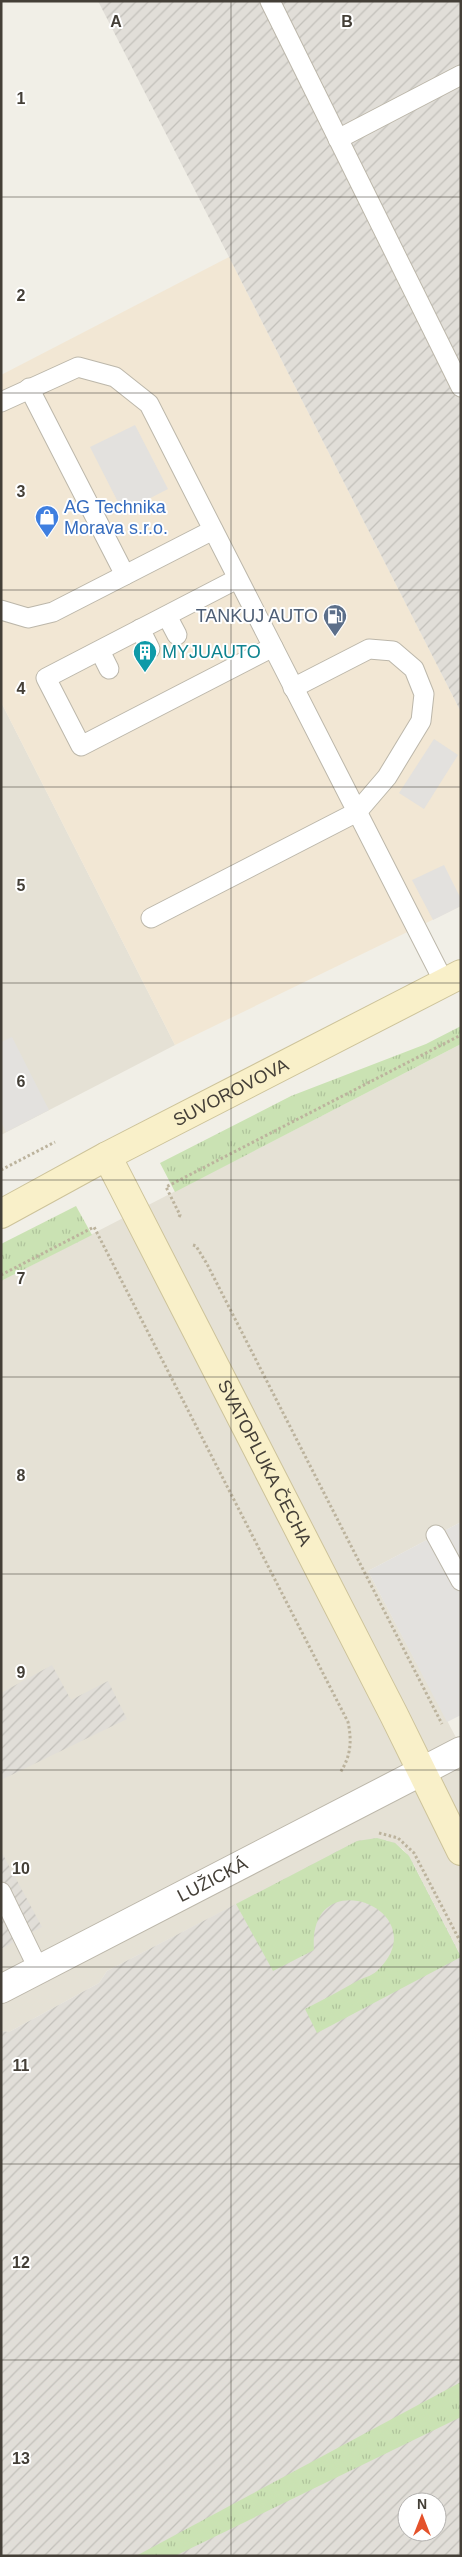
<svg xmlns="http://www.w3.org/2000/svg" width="462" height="2557" font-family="Helvetica,sans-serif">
  <defs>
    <pattern id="industrial-furrows" width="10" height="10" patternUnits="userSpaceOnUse" patternTransform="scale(1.25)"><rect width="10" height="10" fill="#e1ded8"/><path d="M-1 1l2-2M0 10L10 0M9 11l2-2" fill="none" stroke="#c2c0ba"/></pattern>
    <pattern id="grass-tufts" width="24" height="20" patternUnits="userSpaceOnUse" patternTransform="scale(1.25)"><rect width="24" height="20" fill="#cae2b3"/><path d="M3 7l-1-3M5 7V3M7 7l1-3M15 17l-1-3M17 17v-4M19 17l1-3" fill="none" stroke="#afc39b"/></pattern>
  </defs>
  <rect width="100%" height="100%" fill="#f1efe7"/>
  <g fill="#e5e1d5">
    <path d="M 1,702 L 175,1045 L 1,1135 Z"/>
    <path d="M 461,1044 L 461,1522 L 368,1571 L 461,1747 L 461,1956 L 414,1865 L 403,1849 L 386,1840 L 357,1842 L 107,1971 L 99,1983 L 9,2032 L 1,2031 L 1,1281 Z"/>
  </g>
  <path fill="#f2e7d4" d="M 229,257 L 461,712 L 461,906 L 175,1045 L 1,702 L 1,375 Z"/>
  <g fill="url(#industrial-furrows)" fill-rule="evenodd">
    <path d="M 98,1 L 461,1 L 461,712 L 229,257 Z"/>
    <path d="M 52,1665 L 71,1700 L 108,1681 L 127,1719 L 1,1780 L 1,1693 Z"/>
    <path d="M 377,1838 L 395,1843 L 409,1856 L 461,1956 L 461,2556 L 1,2556 L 1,2031 L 9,2032 L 99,1983 L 107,1971 L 236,1904 L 357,1841 ZM 407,2502 L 437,2502 L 437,2532 L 407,2532 Z"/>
    <path d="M 1,1851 L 42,1927 L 1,1949 Z"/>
  </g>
  <g fill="url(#grass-tufts)">
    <path d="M 461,1026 L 461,1044 L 175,1192 L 160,1163 L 291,1096 L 426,1044 Z"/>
    <path d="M 76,1206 L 92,1235 L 1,1281 L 1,1244 Z"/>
    <path d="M 377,1838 L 395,1843 L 409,1856 L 461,1957 L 317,2033 L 305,2009 C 323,2000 341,1990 359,1980 C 366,1977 374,1975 379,1969 C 437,1910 307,1859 314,1950 L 273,1971 L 236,1904 L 357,1841 Z"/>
    <path d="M 461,2382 L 461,2417 L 175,2556 L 136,2556 Z"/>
  </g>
  <g fill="#e3e1de">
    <path d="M 135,425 L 168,489 L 123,512 L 90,447 Z"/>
    <path d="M 434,739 L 458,755 L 424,809 L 399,793 Z"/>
    <path d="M 444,865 L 461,899 L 461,906 L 433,920 L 412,880 Z"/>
    <path d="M 12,1037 L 49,1110 L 6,1132 L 1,1122 L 1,1042 Z"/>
    <path d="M 461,1522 L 461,1715 L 447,1722 L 368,1571 Z"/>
  </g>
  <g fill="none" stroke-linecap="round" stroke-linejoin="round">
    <g stroke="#bcb7aa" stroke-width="21">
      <g id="lane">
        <path d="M 270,1 L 461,387"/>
        <path d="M 338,139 L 461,75"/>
        <path d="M 29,388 L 125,575"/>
        <path d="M 1,402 L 78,367 L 115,377 L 149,404 L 444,982"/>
        <path d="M 237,579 L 46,678 L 81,746 L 273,647"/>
        <path d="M 1,610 L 28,618 L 53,612 L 213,530"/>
        <path d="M 167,616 L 177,635"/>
        <path d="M 140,629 L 150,649"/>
        <path d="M 100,651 L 109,669"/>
        <path d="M 151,918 L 357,812 L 387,777 L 421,721 L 424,694 L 414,669 L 393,651 L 369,649 L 293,688"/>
        <path d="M 436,1535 L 461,1581"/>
        <path d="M 1,1892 L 39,1970"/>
      </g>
    </g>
    <g stroke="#bcb7aa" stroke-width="30">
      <g id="street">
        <path id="s1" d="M 1,1989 L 461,1751"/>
      </g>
    </g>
    <g stroke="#cdc39a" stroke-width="30">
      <g id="secondary">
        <path id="s2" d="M 107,1156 L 394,1715 L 461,1851"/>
        <path id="s3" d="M 1,1214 L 107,1156 L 461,974"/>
      </g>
    </g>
    <g stroke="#bcb39d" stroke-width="3" stroke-dasharray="2.5 2.5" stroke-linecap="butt">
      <path d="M 1,1170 L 55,1142"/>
      <path d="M 179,1217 L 180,1215 L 166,1187 L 461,1035"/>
      <path d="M 193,1245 L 196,1246 L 207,1264 L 442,1724"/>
      <path d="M 1,1275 L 94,1227 L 348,1722 C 352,1741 351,1756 340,1773"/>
      <path d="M 379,1833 L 398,1838 L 414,1853 L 461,1943"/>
    </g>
    <use href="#lane" stroke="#fff" stroke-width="19"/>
    <use href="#street" stroke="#fff" stroke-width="28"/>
    <use href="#secondary" stroke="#f9f0c9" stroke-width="28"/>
  </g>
  <path fill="none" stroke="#443f37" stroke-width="1" stroke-opacity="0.55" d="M 231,1 L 231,2556M 1,197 L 461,197M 1,393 L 461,393M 1,590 L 461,590M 1,787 L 461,787M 1,983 L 461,983M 1,1180 L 461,1180M 1,1377 L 461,1377M 1,1574 L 461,1574M 1,1770 L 461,1770M 1,1967 L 461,1967M 1,2164 L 461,2164M 1,2360 L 461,2360"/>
  <defs>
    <g id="shop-pin" transform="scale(1.25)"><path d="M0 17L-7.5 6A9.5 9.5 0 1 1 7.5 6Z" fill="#3f7fe0" stroke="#fff"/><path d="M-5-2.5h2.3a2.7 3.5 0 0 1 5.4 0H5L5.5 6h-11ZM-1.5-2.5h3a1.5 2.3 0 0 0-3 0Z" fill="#fff"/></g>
    <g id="fuel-pin" transform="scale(1.25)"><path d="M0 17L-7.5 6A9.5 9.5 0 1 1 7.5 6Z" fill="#5c6f8a" stroke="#fff"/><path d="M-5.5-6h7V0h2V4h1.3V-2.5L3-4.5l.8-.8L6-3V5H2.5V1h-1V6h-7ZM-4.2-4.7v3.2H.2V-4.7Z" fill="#fff"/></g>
    <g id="building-pin" transform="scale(1.25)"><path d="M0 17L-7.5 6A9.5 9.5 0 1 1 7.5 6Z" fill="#0f9aa8" stroke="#fff"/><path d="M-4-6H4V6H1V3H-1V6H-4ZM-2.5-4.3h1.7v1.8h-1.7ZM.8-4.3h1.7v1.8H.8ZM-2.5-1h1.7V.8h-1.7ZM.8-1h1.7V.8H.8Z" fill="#fff"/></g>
  </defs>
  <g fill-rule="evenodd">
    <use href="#shop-pin" x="47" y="517"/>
    <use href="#fuel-pin" x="335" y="616"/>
    <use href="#building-pin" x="145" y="652"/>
  </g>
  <g text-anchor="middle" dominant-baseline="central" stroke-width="4" stroke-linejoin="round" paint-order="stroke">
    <g font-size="18" fill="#366cbe" stroke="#fff" text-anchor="start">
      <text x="64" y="507">AG Technika<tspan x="64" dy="21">Morava s.r.o.</tspan></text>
    </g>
    <g font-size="18" fill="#4e5e75" stroke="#fff" text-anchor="end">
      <text x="318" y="616">TANKUJ AUTO</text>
    </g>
    <g font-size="18" fill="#0d838f" stroke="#fff" text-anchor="start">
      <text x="162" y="652">MYJUAUTO</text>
    </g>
    <g font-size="18" fill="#443f37" stroke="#fff">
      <text stroke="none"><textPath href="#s3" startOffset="260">SUVOROVOVA</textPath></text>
      <text stroke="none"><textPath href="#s2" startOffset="345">SVATOPLUKA ČECHA</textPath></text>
      <text stroke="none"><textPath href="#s1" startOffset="238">LUŽICKÁ</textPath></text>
    </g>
  </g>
  <g font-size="16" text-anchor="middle" font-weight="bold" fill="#443f37" stroke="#fff" stroke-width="4" stroke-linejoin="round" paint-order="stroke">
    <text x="116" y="27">A</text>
    <text x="347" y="27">B</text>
    <text x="21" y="104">1</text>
    <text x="21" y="301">2</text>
    <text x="21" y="497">3</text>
    <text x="21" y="694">4</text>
    <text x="21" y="891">5</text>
    <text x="21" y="1087">6</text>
    <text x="21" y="1284">7</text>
    <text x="21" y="1481">8</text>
    <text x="21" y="1678">9</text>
    <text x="21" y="1874">10</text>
    <text x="21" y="2071">11</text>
    <text x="21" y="2268">12</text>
    <text x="21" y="2464">13</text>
  </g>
  <rect width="462" height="2557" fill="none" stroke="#443f37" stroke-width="5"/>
  <g transform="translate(422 2517)"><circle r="24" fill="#ffffff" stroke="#b4b2af"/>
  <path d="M0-4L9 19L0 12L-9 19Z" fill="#e4522b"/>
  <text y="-8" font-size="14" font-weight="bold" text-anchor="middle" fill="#443f37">N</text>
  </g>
</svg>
